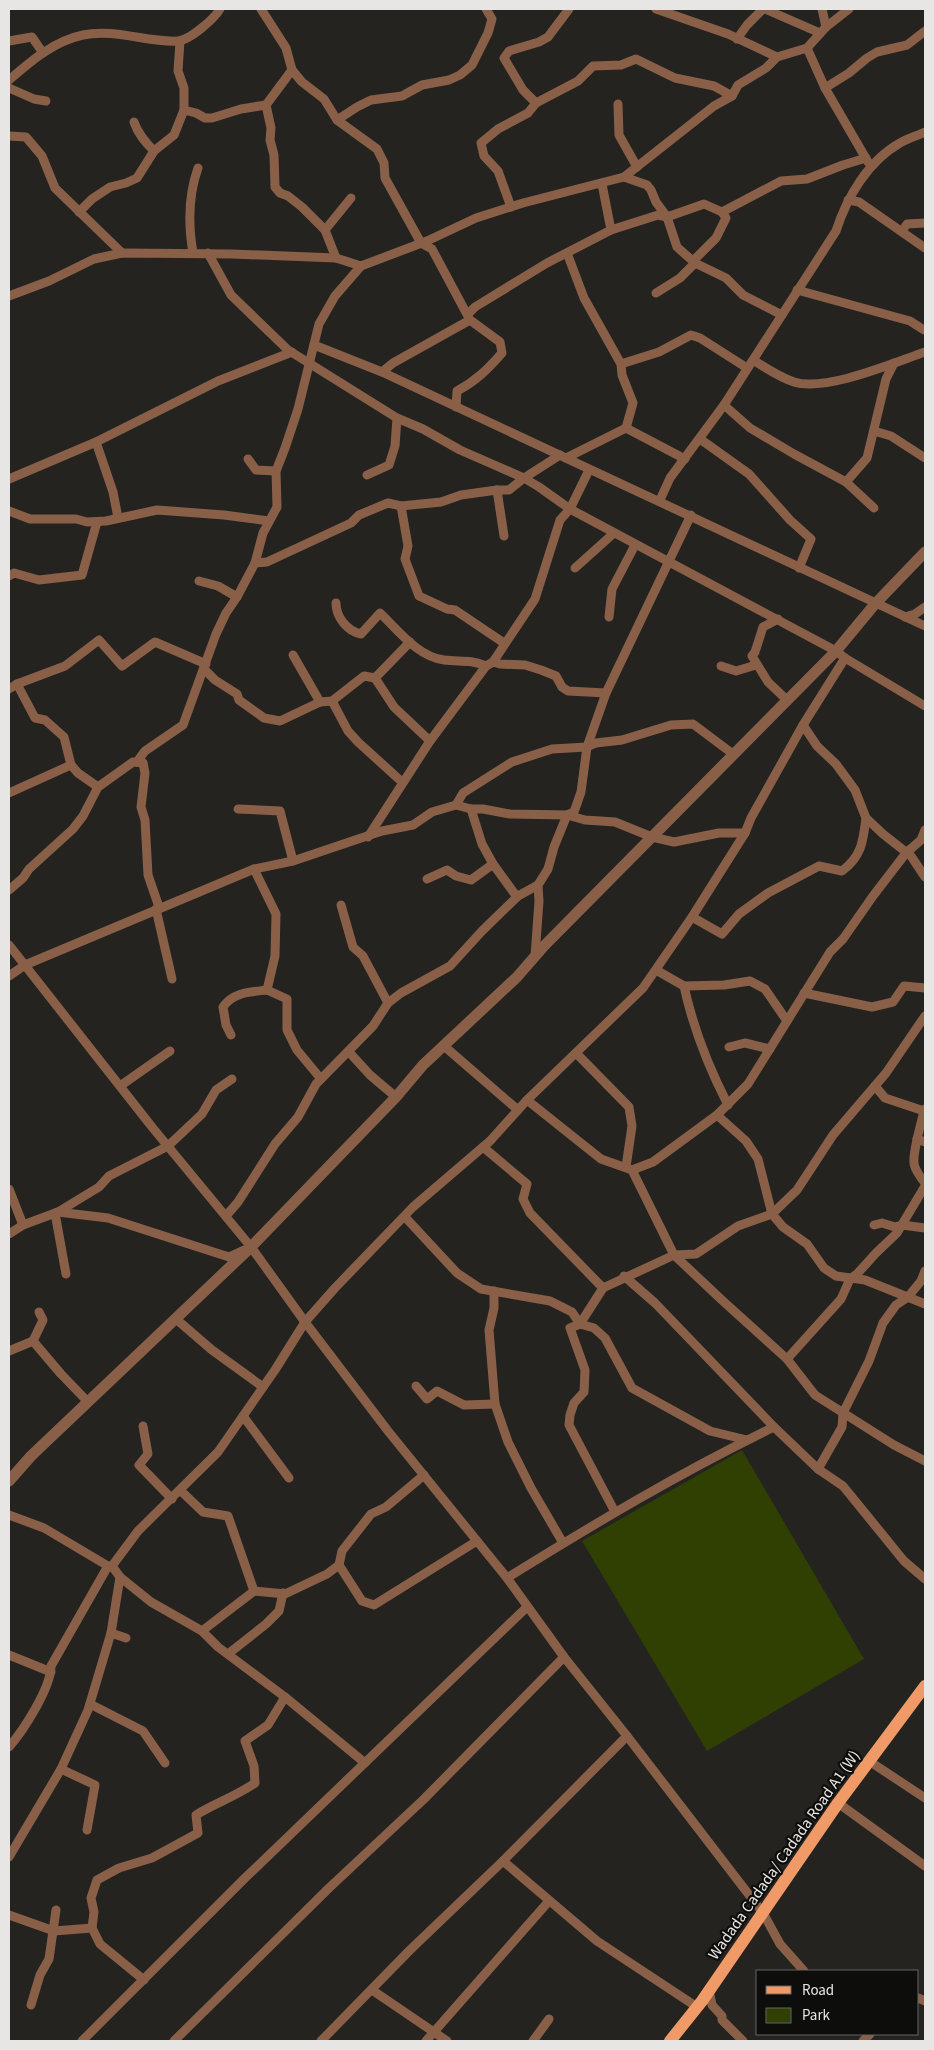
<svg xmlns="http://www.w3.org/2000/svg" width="934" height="2050" font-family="'Source Sans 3',sans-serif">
  <rect width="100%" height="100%" fill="#242320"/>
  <path fill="#303f02" d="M 742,1450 L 864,1659 L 707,1751 L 582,1541 Z"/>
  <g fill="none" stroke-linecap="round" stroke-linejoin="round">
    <g stroke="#895f48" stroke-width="9">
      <path d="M 261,9 L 286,48 L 292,70 L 266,105"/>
      <path d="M 656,9 L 728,34 L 777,57"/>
      <path d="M 765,9 L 820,33"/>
      <path d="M 822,9 L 826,27"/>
      <path d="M 737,39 L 747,25 L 763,9"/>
      <path d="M 9,41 L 32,37 L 43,53"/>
      <path d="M 807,48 L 825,88 L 868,162"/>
      <path d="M 292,70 L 302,82 L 324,99 L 337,120"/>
      <path d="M 9,80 C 31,61 54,41 83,35 C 115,28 148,43 178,41 C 190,40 214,19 220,9"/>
      <path d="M 9,88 L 34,99 L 46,101"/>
      <path d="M 825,88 L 849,73 L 867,58 L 877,52 L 907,45 L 925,31"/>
      <path d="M 536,103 L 523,90 L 504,58 L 509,51 L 539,42 L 548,37 L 569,9"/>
      <path d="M 618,104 L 619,135 L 637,167"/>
      <path d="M 184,110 L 196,113 L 205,118 L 212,118 L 241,109 L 266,105 L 271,128 L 270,140 L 274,155 L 275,187 L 280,193 L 288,196 L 302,207 L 325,230 L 336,258"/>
      <path d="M 134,122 C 138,134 145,142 154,151"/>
      <path d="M 9,136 L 26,137 L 42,156 L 55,188 L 122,253"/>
      <path d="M 624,177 L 647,185 L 651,190 L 656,202 L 667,217 L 677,247 L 695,263 L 726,278 L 743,295 L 782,315"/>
      <path d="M 602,184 L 611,230"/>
      <path d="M 848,200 L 859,202 L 925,248"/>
      <path d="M 511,207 L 498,171 L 484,156 L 481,143 L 498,129 L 528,113 L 536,103 L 578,81 L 593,66 L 621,65 L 636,59 L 675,78 L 714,86 L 732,96"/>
      <path d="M 79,212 L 92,199 L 110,187 L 126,183 L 137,178 L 154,151 L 174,135 L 184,110 L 184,88 L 178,71 L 180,41"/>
      <path d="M 325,230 L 351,198"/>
      <path d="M 902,231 L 907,224 L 925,223"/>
      <path d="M 193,253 C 188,224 188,196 198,168"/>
      <path d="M 208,253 L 231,295 L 288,350 L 397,418 L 423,429 L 460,450 L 524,478 L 539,487 L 570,509 L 836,651 L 845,658 L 925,706"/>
      <path d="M 567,253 L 584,298 L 621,364 L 622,375 L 633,403 L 626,428"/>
      <path d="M 693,261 L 716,238 L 726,218 L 722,212"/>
      <path d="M 797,290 L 910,321 L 924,330"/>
      <path d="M 656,293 L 680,278 L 695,263"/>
      <path d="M 9,296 L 49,281 L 94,259 L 122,253 L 232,254 L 336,258 L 361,266"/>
      <path d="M 468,314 L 475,307 L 547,263 L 611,230 L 658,215 L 667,217 L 704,204 L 722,212 L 781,181 L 807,179 L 843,165 L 866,158"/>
      <path d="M 314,345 L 382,372 L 925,626"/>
      <path d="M 753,360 C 766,368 779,377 794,382 C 826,392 893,363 925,352"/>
      <path d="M 621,364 L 659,352 L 691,335 L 700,338 L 747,368"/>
      <path d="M 382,372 L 393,363 L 470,320"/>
      <path d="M 724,405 L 750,428 L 794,454 L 846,482 L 874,508"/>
      <path d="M 456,407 L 457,391 C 476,381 488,369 502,353 L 500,342 L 470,320 L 432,249 L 421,243 L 385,178 L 384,163 L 377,149 L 337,120 L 357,107 L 371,100 L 402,96 L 422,85 L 449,80 L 460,75 L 472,65 L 488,33 L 492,19 L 486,9"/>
      <path d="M 874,431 L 891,436 L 925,458"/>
      <path d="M 700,439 L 749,474 L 790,520 L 811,539 L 799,568"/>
      <path d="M 96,442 L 113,492 L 118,518"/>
      <path d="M 566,458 L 626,428 L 685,459"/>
      <path d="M 248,459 L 256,470 L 276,471"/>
      <path d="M 367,475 L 389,465 L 395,446 L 397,418"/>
      <path d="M 9,479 L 96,442 L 218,381 L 292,352"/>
      <path d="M 846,482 L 867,458 L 886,379 L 894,363"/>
      <path d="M 497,490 L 504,536"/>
      <path d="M 660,500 L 670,478 L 724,405 L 836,231 C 847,197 868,161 900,143 C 908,138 917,136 925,132"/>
      <path d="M 401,506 L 408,546 L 405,559 L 419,596 L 447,609 L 455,610 L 504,643"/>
      <path d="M 9,511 L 30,519 L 76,519 L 87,522 L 106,521 L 157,510 L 224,515 L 269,521"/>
      <path d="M 255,563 L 267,562 L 351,523 L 359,515 L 388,503 L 401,506 L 441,502 L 461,495 L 497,490 L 509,490 L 524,478 L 560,455"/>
      <path d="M 575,568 L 614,533"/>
      <path d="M 9,576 L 14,573 L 39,580 L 82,575 L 97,522"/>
      <path d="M 199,581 L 218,586 L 237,597"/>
      <path d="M 336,603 C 336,617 347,631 361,634 L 380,613 C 398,630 418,657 444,660 C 460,662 470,659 486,666"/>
      <path d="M 609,617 L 612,589 L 635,545"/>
      <path d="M 905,617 L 915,614 L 925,607"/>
      <path d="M 778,619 L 763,627 L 755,652 L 752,656 L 768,682 L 787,700"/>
      <path d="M 293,655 L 320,702"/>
      <path d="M 493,662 L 500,664 L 525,665 L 541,670 L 556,676 L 562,687 L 568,691 L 606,693"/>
      <path d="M 721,666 L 736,671 L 756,665"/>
      <path d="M 204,669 L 215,680 L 237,694 L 239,700 L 264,718 L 280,721 L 320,702 L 332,701 L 364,676 L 375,678 L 410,642"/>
      <path d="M 375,678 L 394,707 L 430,741"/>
      <path d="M 17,684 L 35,718 L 45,720 L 64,737 L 71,765"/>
      <path d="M 9,689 L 17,684 L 65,666 L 99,640 L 122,666 L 155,642 L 206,664"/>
      <path d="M 332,701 L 348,731 L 358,742 L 402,782"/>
      <path d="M 803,725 L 817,746 L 836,764 L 855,790 L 866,818 L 883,834 L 911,856 L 925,877"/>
      <path d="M 9,793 L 71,765 L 78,773 L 98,787"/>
      <path d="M 456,805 L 471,809 L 483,809 L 510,814 L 567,815 L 585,820 L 615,822 L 652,837 L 674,842 L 719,833 L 745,833"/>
      <path d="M 238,809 L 280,811 L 293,861"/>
      <path d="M 471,809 L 482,844 L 493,864 L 517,897"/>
      <path d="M 368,837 L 430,741 L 486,666 L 493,662 L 535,599 L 560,520 L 570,509 L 589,470"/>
      <path d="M 254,869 L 276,914 L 275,956 L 267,990 L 287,999 L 287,1030 L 297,1050 L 321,1079"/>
      <path d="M 427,879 L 447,870 L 456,876 L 471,880 L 493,864"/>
      <path d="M 9,890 L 23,878 L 29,869 L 73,829 L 83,816 L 98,787 L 133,762 L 143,763"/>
      <path d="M 341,905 L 353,947 L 363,956 L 388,1003"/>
      <path d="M 159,907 L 148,875 L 145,820 L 141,807 L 145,773 L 143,763 L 139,759 L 145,751 L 183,725 L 216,634 L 226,613 L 237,597 L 255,563 L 263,533 L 277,507 L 276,471 L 285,448 L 298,409 L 319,324 L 335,296 L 361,266 L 427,241 L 476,218 L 523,203 L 624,177 L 714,106 L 732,96 L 738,85 L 766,68 L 777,57 L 807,48 L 826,27 L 849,9"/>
      <path d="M 156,909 L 172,979"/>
      <path d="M 692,917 L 722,934 L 739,914 L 768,893 L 819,866 L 842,871 C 862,856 863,841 866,818"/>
      <path d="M 9,945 L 152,1127 L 251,1247 L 305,1322 L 388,1431 L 507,1578 L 564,1657 L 627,1736 L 763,1913 L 780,1944 L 804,1971"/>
      <path d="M 535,956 L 539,901 L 538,885 L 548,869 L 554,847 L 567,815 L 574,812 L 581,792 L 587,747 L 606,693 L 691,515"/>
      <path d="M 656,970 L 684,986 C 693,1028 708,1066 728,1105"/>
      <path d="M 9,976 L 25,965 L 254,869 L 293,861 L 382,831 L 413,825 L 432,812 L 456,805 L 463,793 L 512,762 L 552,749 L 587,747 L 596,743 L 622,740 L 671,725 L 693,724 L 733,754"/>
      <path d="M 684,986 L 724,985 L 750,981 L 765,989 L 787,1021"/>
      <path d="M 804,993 L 872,1007 L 893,1002 L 904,986 L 925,988"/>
      <path d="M 231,1035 L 226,1025 L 223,1007 C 233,992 250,992 267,990"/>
      <path d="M 444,1046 L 518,1110"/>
      <path d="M 729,1047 L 745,1043 L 770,1049"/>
      <path d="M 349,1052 L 370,1075 L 396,1097"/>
      <path d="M 576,1053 L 629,1107 L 632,1126 L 626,1167"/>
      <path d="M 120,1086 L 170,1051"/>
      <path d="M 875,1086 L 885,1098 L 924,1111 L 925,1109"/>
      <path d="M 527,1100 L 601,1159 L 632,1170 L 674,1255 L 724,1302 L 787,1359 L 815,1395 L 894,1445 L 925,1461"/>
      <path d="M 717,1115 L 746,1141 L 758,1159 L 772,1214 L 783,1227 L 807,1244 L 824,1268 L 836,1276 L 865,1280 L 925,1304"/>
      <path d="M 917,1139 L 924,1111"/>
      <path d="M 925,1142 L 917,1139 C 913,1162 910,1164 925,1183"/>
      <path d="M 483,1147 L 527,1184 L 523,1199 L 530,1213 L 603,1288 L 674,1255 L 696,1254 L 738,1226 L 772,1214 L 797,1190 L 833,1135 L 886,1073 L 925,1016"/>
      <path d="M 632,1170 L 653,1162 L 717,1115 L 748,1084 L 830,952 L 843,939 L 873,896 L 906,853 L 921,840 L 925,830"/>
      <path d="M 9,1189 L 23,1225"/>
      <path d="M 58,1212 L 99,1187 L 109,1176 L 168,1146 L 202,1114 L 216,1090 L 232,1079"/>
      <path d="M 55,1213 L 66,1274"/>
      <path d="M 226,1216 L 238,1202 L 275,1144 L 298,1117 L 316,1084 L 373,1026 L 388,1003 L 401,993 L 450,966 L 482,931 L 518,896 L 538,885"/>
      <path d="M 405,1217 L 457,1273 L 481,1289 L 550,1301 L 572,1312 L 580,1324 L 594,1328 L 605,1338 L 632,1388 L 710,1431 L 747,1440"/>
      <path d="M 874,1225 L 882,1223 L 895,1227 L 902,1225 L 925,1228"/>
      <path d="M 9,1234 L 23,1225 L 58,1212 L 108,1218 L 229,1257 L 244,1250"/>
      <path d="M 624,1276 L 655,1303 L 774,1427 L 818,1469 L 843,1486 L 904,1561 L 925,1579"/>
      <path d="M 603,1288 L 580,1324 L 570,1328 L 585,1370 L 584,1392 L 574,1403 L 570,1415 L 569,1425 L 615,1512"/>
      <path d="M 494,1291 L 494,1308 L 489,1330 L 495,1404 L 508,1442 L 531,1488 L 563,1543"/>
      <path d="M 176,1319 L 212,1350 L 263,1387"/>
      <path d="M 33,1341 L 43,1320 L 39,1312"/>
      <path d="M 9,1351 L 33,1341 L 61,1374 L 88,1402"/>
      <path d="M 787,1359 L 841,1299 L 850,1279 L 857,1274 L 876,1253 L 897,1233 L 925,1186"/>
      <path d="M 416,1386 L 427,1399 L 437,1391 L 464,1405 L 495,1404"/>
      <path d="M 243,1416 L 289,1478"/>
      <path d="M 143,1426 L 148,1454 L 139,1465 L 172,1499"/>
      <path d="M 818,1469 L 842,1427 L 843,1413 L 869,1361 L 883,1323 L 896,1305 L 908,1297 L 921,1281 L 925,1271"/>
      <path d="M 180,1490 L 203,1512 L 228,1516 L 254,1591 L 202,1631"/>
      <path d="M 9,1515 L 44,1528 L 108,1566 L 112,1566 L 138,1531 L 218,1452 L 275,1370 L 305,1322 L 335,1288 L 413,1207 L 490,1141 L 527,1100 L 643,988 L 692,917 L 745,833 L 751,818 L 803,725 L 845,658"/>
      <path d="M 339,1565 L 342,1551 L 371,1514 L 386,1507 L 424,1475"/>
      <path d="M 112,1566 L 120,1577 L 151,1602 L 202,1631 L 218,1647 L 285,1697 L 365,1763"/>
      <path d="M 507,1578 C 594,1524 681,1472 774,1427"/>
      <path d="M 254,1591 L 285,1594 L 327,1574 L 339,1565 L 362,1601 L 374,1605 L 477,1541"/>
      <path d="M 111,1633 L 126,1638"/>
      <path d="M 228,1654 L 266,1624 L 279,1611 L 283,1593"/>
      <path d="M 9,1655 L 51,1672"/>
      <path d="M 90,1704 L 143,1731 L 165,1763"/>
      <path d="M 9,1747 C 23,1731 51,1688 51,1666 L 108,1566"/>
      <path d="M 869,1761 L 925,1798"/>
      <path d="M 61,1769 L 95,1785 L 87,1830"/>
      <path d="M 838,1803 L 925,1866"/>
      <path d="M 9,1857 L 61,1769 L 88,1710 L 111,1633 L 120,1577"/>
      <path d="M 503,1861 L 597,1941 L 697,2007"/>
      <path d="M 9,1915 L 54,1931 L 92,1928 L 100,1944 L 144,1980"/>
      <path d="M 92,1928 L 94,1912 L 91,1898 L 97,1880 L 119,1868 L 152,1858 L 198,1833 L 196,1815 C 215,1803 237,1796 255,1783 L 254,1766 L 245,1741 L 268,1725 L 285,1697"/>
      <path d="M 372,1990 L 447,2041"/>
      <path d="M 709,1990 L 712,2005 L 722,2016 L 722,2020 L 743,2041"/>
      <path d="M 918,1998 L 925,2001"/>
      <path d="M 31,2005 L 40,1975 L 49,1959 L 56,1910"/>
      <path d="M 82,2041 L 244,1879 L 527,1607"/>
      <path d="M 174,2041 L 329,1888 L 423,1800 L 564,1657"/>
      <path d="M 321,2041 L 410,1950 L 503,1861 L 627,1736"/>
      <path d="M 426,2041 L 549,1901"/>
      <path d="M 533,2041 L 549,2019"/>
      <path d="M 863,2041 L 870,2034"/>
    </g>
    <path stroke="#895f48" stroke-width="11" d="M 9,1481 L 31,1456 L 251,1247 L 396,1097 L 423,1065 L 517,977 L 544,946 L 836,651 L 875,604 L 925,552"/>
    <path stroke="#f09a68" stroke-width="12" d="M 670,2041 L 702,2001 L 838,1803 L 925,1686"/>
  </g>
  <g text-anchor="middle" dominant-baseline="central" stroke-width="4.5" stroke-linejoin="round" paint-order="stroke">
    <g font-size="16" fill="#e7e6e4" stroke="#0d0d0b">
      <text transform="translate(784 1855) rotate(-55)">Wadada Cadada/ Cadada Road A1 (W)</text>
    </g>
  </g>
  <rect width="934" height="2050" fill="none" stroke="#e7e6e4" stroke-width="20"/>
  <rect x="756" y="1970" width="162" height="65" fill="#0d0d0b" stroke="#646462"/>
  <rect x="766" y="1986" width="25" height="8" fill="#f09a68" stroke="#646462"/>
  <text x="802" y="1995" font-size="15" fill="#e7e6e4">Road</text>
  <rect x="766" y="2008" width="25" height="15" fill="#303f02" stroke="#646462"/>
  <text x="802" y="2020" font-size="15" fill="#e7e6e4">Park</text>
</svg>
